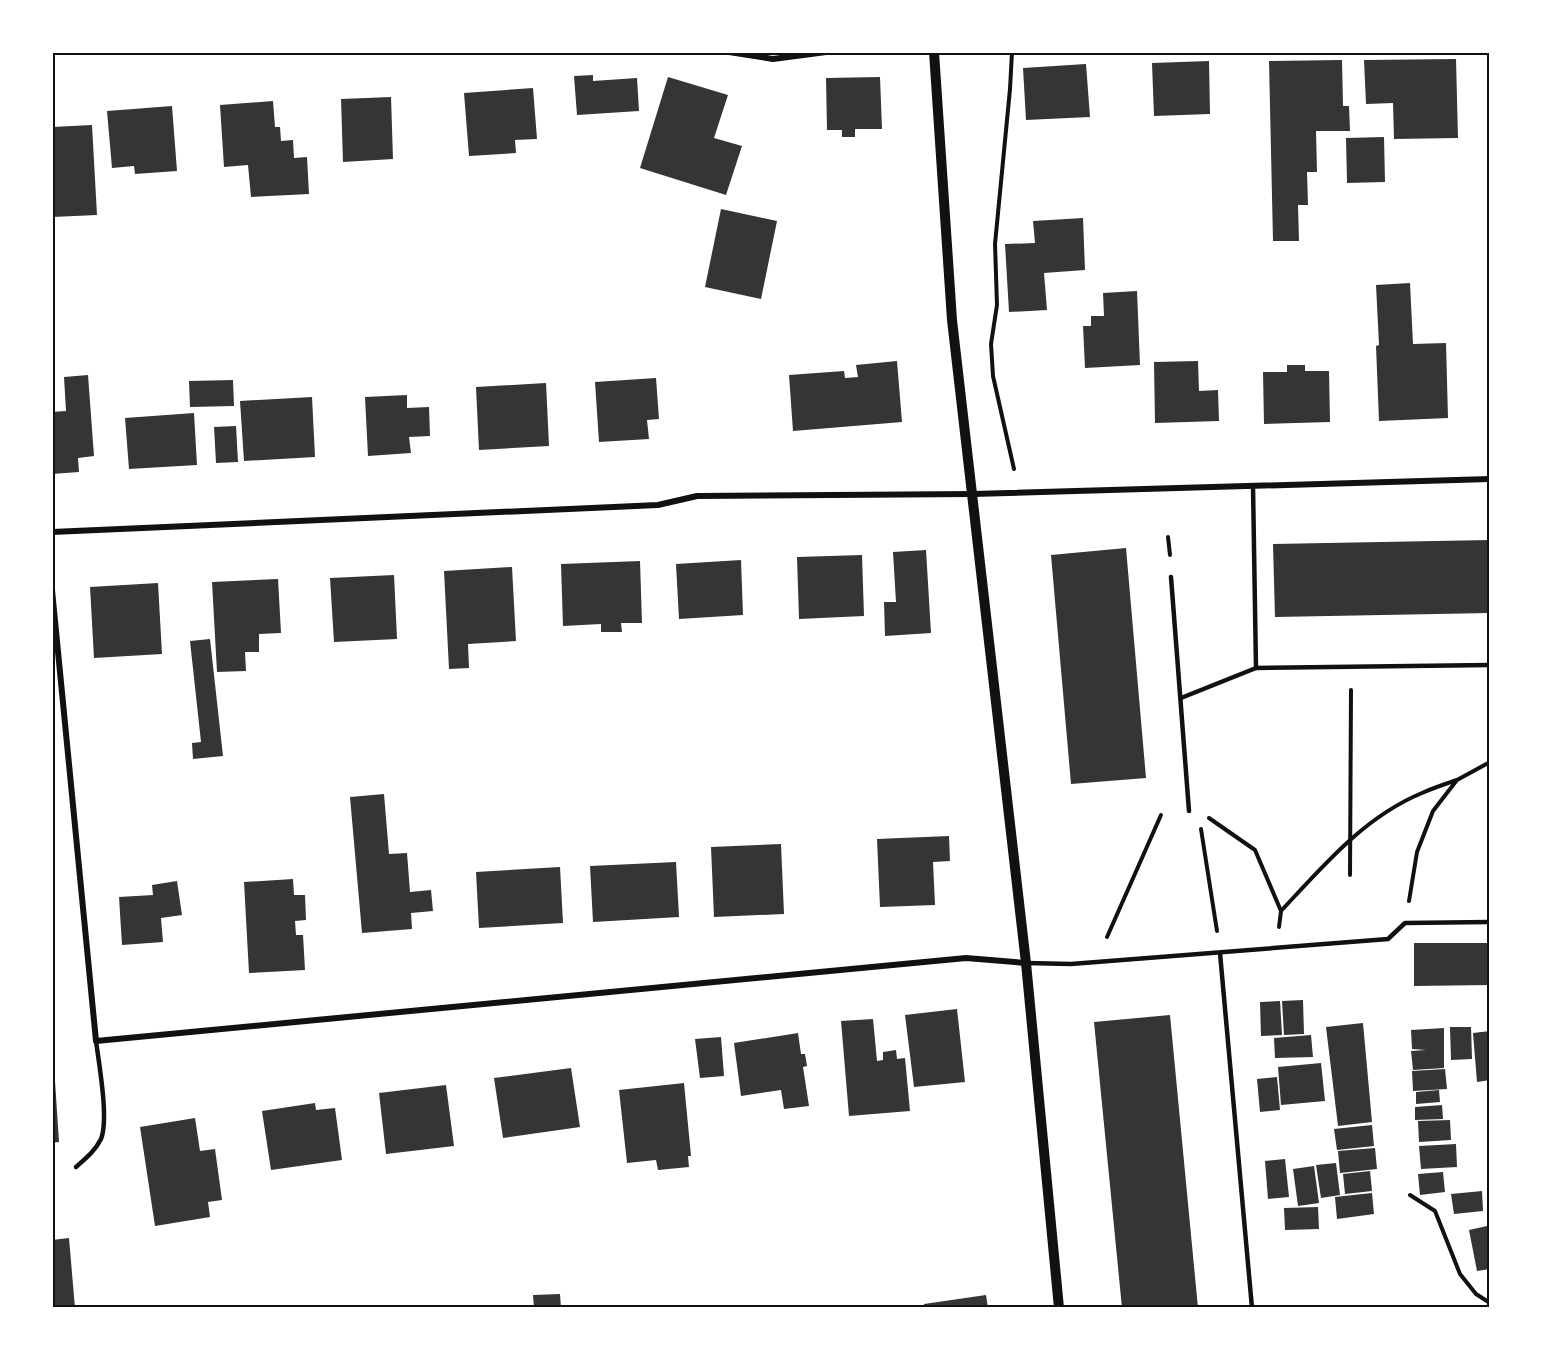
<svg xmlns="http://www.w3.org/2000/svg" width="1542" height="1360" font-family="Commissioner,sans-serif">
  <rect width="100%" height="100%" fill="#fff"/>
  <g fill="#353535">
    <path d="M 1456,59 L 1458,138 L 1394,139 L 1393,103 L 1366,104 L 1364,60 Z"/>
    <path d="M 1342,60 L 1343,106 L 1349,106 L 1350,131 L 1316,131 L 1317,172 L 1307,172 L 1308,205 L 1298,205 L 1299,241 L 1273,241 L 1269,61 Z"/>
    <path d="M 1209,61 L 1210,114 L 1154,116 L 1152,63 Z"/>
    <path d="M 1086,64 L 1090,117 L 1026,120 L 1023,68 Z"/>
    <path d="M 593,75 L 593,81 L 637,78 L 639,111 L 577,115 L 574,76 Z"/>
    <path d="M 668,77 L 728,95 L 714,138 L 742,146 L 726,195 L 640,168 Z"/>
    <path d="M 880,77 L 882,129 L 855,129 L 855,137 L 842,137 L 842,130 L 827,130 L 826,78 Z"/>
    <path d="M 533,88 L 537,139 L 515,140 L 516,153 L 469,156 L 464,93 Z"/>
    <path d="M 391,97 L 393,159 L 343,162 L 341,99 Z"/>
    <path d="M 273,101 L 275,127 L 280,127 L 281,141 L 293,140 L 294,158 L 307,157 L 309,194 L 251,197 L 248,165 L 224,167 L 220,105 Z"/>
    <path d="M 172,106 L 177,171 L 135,174 L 134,166 L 112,168 L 107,111 Z"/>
    <path d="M 92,125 L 97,215 L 52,217 L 52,127 Z"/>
    <path d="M 1384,137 L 1385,182 L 1347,183 L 1346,138 Z"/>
    <path d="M 721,209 L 777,221 L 761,299 L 705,287 Z"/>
    <path d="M 1083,218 L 1085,270 L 1044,273 L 1047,310 L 1009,312 L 1005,244 L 1035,243 L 1033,221 Z"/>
    <path d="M 1410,283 L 1413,344 L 1446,343 L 1448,418 L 1379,421 L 1376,346 L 1379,345 L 1376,285 Z"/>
    <path d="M 1137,291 L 1140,365 L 1085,368 L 1083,326 L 1091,326 L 1091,316 L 1104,316 L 1103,293 Z"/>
    <path d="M 897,361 L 902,422 L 793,431 L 789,375 L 844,371 L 845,378 L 858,377 L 856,365 Z"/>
    <path d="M 1198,361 L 1199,391 L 1218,390 L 1219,421 L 1155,423 L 1154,362 Z"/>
    <path d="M 1287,365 L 1305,365 L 1305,371 L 1329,371 L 1330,422 L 1264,424 L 1263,372 L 1287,372 Z"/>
    <path d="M 88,375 L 94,456 L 78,458 L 79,472 L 52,474 L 52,412 L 66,411 L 64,377 Z"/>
    <path d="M 656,378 L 659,419 L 647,420 L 649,439 L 599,442 L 595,382 Z"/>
    <path d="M 233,380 L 234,406 L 190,407 L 189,381 Z"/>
    <path d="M 546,383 L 549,446 L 479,450 L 476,387 Z"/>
    <path d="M 407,395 L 407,408 L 429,407 L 430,436 L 409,437 L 411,453 L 368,456 L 365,397 Z"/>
    <path d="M 312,397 L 315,457 L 244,461 L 240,401 Z"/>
    <path d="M 194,413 L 197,465 L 129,469 L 125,418 Z"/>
    <path d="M 236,426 L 238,462 L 216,463 L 214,427 Z"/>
    <path d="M 1490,540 L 1490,613 L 1275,617 L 1273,544 Z"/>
    <path d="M 1126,548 L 1146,778 L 1071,784 L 1051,555 Z"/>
    <path d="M 926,550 L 931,633 L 885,636 L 884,602 L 896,602 L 893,552 Z"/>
    <path d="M 862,555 L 864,616 L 799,619 L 797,557 Z"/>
    <path d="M 741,560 L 743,615 L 679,619 L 676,564 Z"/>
    <path d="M 640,561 L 642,623 L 621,623 L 622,632 L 601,632 L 601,624 L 563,626 L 561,564 Z"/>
    <path d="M 512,567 L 516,641 L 468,644 L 469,668 L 449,669 L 444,571 Z"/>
    <path d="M 394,575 L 397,639 L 334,642 L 330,578 Z"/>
    <path d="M 278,579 L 281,633 L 259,634 L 259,652 L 245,652 L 246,671 L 217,672 L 212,582 Z"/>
    <path d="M 158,583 L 162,654 L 94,658 L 90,587 Z"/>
    <path d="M 210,639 L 223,756 L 193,759 L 192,743 L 201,742 L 190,641 Z"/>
    <path d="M 384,794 L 389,854 L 407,853 L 410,892 L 431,890 L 433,911 L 411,913 L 412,929 L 362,933 L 350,797 Z"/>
    <path d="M 949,836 L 950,861 L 933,862 L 935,905 L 880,907 L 877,839 Z"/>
    <path d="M 781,844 L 784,914 L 714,917 L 711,847 Z"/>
    <path d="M 676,862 L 679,917 L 593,922 L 590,866 Z"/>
    <path d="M 560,867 L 563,923 L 479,928 L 476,872 Z"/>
    <path d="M 293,879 L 294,895 L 305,895 L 306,920 L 295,921 L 296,935 L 303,935 L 305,970 L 249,973 L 244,882 Z"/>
    <path d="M 177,881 L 182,915 L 161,918 L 163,942 L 122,945 L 119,897 L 153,895 L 152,885 Z"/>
    <path d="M 1414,943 L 1490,943 L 1490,985 L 1414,986 Z"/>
    <path d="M 1303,1000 L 1304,1034 L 1284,1035 L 1282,1001 Z"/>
    <path d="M 1280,1001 L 1282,1035 L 1261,1036 L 1260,1002 Z"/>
    <path d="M 957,1009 L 965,1082 L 914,1087 L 905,1015 Z"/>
    <path d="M 1170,1015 L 1198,1308 L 1122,1308 L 1094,1022 Z"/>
    <path d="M 873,1019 L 877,1061 L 883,1060 L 883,1052 L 896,1050 L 897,1059 L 905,1058 L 910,1111 L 849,1116 L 841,1021 Z"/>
    <path d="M 1363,1023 L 1372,1122 L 1338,1126 L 1326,1027 Z"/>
    <path d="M 1450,1027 L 1471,1027 L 1472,1059 L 1451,1060 Z"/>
    <path d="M 1444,1028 L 1444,1068 L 1413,1070 L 1411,1051 L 1426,1050 L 1412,1049 L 1411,1030 Z"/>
    <path d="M 1490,1031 L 1490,1080 L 1477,1082 L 1473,1033 Z"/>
    <path d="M 798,1033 L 801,1054 L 805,1054 L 807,1066 L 803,1067 L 809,1106 L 784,1109 L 781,1090 L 741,1096 L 734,1043 Z"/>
    <path d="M 1311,1035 L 1313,1057 L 1275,1058 L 1274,1038 Z"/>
    <path d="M 721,1037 L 724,1076 L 700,1078 L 695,1039 Z"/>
    <path d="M 1321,1063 L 1325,1101 L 1281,1105 L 1278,1067 Z"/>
    <path d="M 571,1068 L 580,1127 L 503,1138 L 494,1078 Z"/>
    <path d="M 1445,1069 L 1447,1089 L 1413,1091 L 1412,1071 Z"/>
    <path d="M 1277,1077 L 1280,1110 L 1260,1112 L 1257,1079 Z"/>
    <path d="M 52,1081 L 55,1081 L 59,1142 L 52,1143 Z"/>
    <path d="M 684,1083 L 691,1156 L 688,1156 L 689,1167 L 658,1170 L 656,1160 L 627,1163 L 619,1090 Z"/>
    <path d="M 446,1085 L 454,1146 L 386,1154 L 379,1093 Z"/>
    <path d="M 1439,1090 L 1440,1102 L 1416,1104 L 1416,1092 Z"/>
    <path d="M 315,1103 L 316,1110 L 335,1108 L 342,1160 L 271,1170 L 262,1111 Z"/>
    <path d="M 1442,1105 L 1443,1119 L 1415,1120 L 1415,1107 Z"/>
    <path d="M 195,1118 L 200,1151 L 215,1149 L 222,1200 L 208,1202 L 210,1217 L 155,1226 L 140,1127 Z"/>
    <path d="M 1450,1120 L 1451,1140 L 1419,1142 L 1418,1121 Z"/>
    <path d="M 1372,1125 L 1374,1146 L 1337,1150 L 1334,1129 Z"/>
    <path d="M 1456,1144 L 1457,1167 L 1421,1169 L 1419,1146 Z"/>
    <path d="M 1375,1148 L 1377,1169 L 1340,1173 L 1338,1151 Z"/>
    <path d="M 1285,1159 L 1289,1197 L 1268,1199 L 1265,1161 Z"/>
    <path d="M 1336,1163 L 1340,1195 L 1321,1198 L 1316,1165 Z"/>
    <path d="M 1314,1166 L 1319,1203 L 1298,1206 L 1293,1169 Z"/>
    <path d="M 1370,1171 L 1372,1191 L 1345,1194 L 1343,1174 Z"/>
    <path d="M 1443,1172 L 1445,1192 L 1420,1195 L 1418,1174 Z"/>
    <path d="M 1482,1191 L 1483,1211 L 1454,1214 L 1451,1194 Z"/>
    <path d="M 1372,1193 L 1374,1214 L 1337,1219 L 1335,1197 Z"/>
    <path d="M 1318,1207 L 1319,1229 L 1285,1230 L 1284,1208 Z"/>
    <path d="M 1487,1226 L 1490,1239 L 1490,1269 L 1477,1271 L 1469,1230 Z"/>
    <path d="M 69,1238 L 75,1308 L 52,1308 L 52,1240 Z"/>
    <path d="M 560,1294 L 561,1308 L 534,1308 L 533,1295 Z"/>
    <path d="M 986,1295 L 988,1308 L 924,1308 L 924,1304 Z"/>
  </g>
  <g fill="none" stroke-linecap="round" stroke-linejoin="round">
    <g stroke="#111" stroke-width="4">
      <path d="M 1012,52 L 1010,89 L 995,244 L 997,305 L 991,344 L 993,376 L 1014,469"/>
      <path d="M 1168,537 L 1170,555"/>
      <path d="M 1209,818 L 1255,850 L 1281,911"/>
      <path d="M 1201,829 L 1217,931"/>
      <path d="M 1350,875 L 1351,690"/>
      <path d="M 1409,901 L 1417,852 L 1433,811 L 1457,780 L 1490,762"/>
      <path d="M 1279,927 L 1281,911 C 1323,866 1364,817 1422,793 C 1433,788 1445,784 1457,780"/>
      <path d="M 1107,937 L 1161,815"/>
      <path d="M 1410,1195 L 1435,1211 L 1460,1274 L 1476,1294 L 1490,1303"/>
    </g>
    <g stroke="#111" stroke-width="4.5">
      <path d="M 1253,486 L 1256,668 L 1490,665"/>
      <path d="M 1171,577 L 1189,811"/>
      <path d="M 1181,698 L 1256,668"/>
      <path d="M 1220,953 L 1252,1308"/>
      <path d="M 1026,963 L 1071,964 L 1388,939 L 1405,923 L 1490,922"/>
      <path d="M 76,1167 C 86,1158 95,1151 101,1139 C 109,1119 99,1064 96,1041"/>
    </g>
    <g stroke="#111" stroke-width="6">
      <path d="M 729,52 L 773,59 L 826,52"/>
      <path d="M 52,532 L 658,505 L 697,496 L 973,494 L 1490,479"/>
      <path d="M 52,590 L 96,1041 L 966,958 L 1026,963"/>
    </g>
    <path stroke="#111" stroke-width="10" d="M 934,52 L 952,320 L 1026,963 L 1059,1308"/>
  </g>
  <rect width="1542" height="1360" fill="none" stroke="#ffffff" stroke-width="108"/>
  <rect x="54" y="54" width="1434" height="1252" fill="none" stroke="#111" stroke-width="2"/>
</svg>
